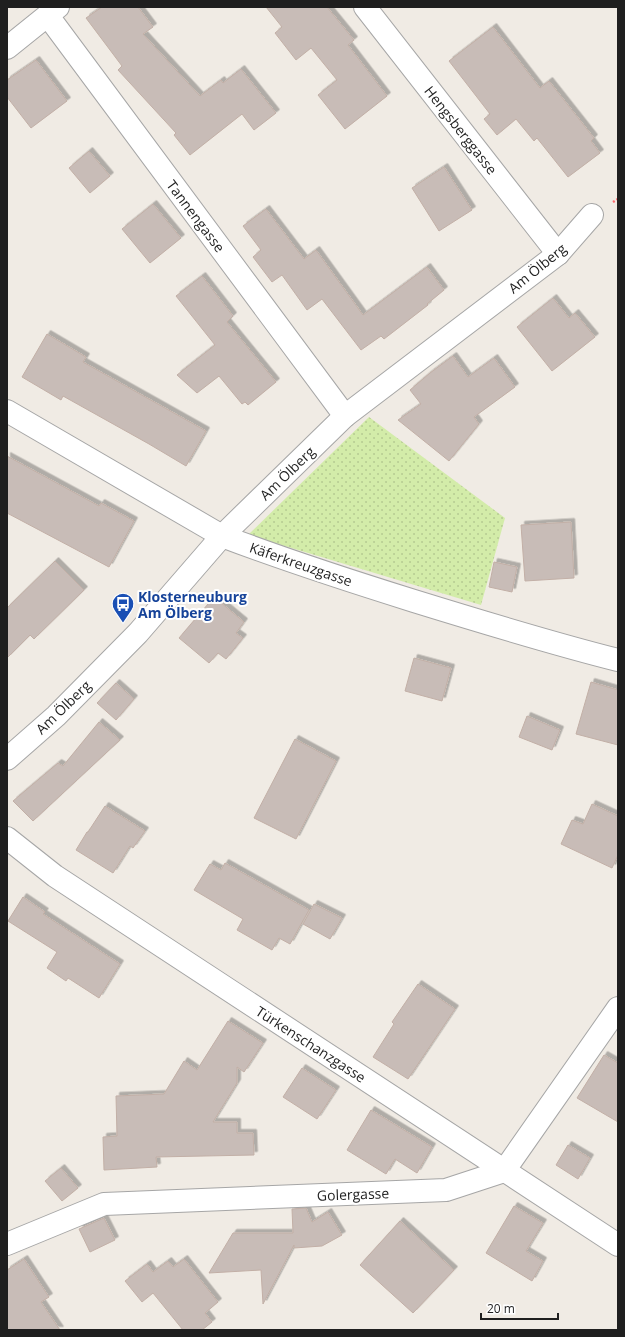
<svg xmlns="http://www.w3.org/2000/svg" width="625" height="1337" font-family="'Open Sans',sans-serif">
  <defs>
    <pattern id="grass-dots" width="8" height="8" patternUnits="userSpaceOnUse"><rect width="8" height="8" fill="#d3eca9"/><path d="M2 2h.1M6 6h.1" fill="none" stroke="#b5ca91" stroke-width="1.8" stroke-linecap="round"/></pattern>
    <filter id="shadow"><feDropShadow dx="3.5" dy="-3.5" stdDeviation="0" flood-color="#0004"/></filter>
  </defs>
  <rect width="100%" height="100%" fill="#f0ebe4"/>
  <path fill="url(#grass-dots)" d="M 369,417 L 505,518 L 481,605 L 248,535 Z"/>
  <g fill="#c8bcb7" stroke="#c2afa6" filter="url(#shadow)">
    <path d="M 102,7 L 138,7 L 153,27 L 143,34 L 200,96 L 221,80 L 223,83 L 241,69 L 276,113 L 254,130 L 242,114 L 190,155 L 174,135 L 176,133 L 118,70 L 122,66 L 86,18 Z"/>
    <path d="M 266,7 L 327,7 L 354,40 L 348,45 L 387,96 L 345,129 L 318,95 L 337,80 L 311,48 L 296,60 L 275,33 L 282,27 Z"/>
    <path d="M 493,27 L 540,88 L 549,81 L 594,138 L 591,141 L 600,153 L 568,177 L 537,138 L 534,141 L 516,119 L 497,135 L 484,119 L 490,114 L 449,61 Z"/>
    <path d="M 36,60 L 67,101 L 31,128 L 7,97 L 7,80 Z"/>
    <path d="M 89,151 L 110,176 L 90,193 L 69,168 Z"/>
    <path d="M 444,167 L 472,210 L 439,231 L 412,188 Z"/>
    <path d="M 153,204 L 181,238 L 150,263 L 122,229 Z"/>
    <path d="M 266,209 L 304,259 L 316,250 L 363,315 L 427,267 L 444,290 L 427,304 L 428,305 L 384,339 L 381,336 L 361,350 L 322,299 L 307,310 L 282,275 L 272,282 L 253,257 L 261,250 L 243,226 Z"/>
    <path d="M 202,276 L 233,316 L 227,322 L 276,382 L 248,405 L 245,402 L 242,404 L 219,376 L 197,393 L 177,375 L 215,345 L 176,296 Z"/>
    <path d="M 553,298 L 569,318 L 575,313 L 595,337 L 552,371 L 517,327 Z"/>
    <path d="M 47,334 L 86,357 L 83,362 L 206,431 L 186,466 L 149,444 L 63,396 L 61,400 L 22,377 Z"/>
    <path d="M 453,356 L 468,377 L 494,358 L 515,387 L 474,417 L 479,424 L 449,461 L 398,420 L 421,404 L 410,390 L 430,373 Z"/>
    <path d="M 7,456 L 99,506 L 101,503 L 134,521 L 109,567 L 7,513 Z"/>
    <path d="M 571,522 L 574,578 L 525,581 L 521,525 Z"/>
    <path d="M 55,561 L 84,590 L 34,639 L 30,635 L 7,658 L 7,608 Z"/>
    <path d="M 494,562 L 517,567 L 512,592 L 489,587 Z"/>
    <path d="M 214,597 L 244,622 L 236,633 L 243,638 L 226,659 L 218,653 L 209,663 L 179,638 Z"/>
    <path d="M 414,658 L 451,668 L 442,701 L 405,691 Z"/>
    <path d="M 591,682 L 618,690 L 618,745 L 576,734 Z"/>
    <path d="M 116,683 L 134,699 L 116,720 L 97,703 Z"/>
    <path d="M 527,716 L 560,730 L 552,750 L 519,737 Z"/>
    <path d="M 99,722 L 120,740 L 33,821 L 13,801 L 58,763 L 63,766 Z"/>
    <path d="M 295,739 L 336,761 L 296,839 L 254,818 Z"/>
    <path d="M 592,804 L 618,816 L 618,855 L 612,868 L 561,844 L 572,820 L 583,824 Z"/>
    <path d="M 105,806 L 145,831 L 133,848 L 130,846 L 113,873 L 76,850 L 87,832 L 88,832 Z"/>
    <path d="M 225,863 L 309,910 L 290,944 L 279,938 L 272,950 L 237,930 L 243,919 L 194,890 L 210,864 L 221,870 Z"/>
    <path d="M 23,897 L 45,912 L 43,914 L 120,964 L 99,998 L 68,978 L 66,981 L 47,968 L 57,952 L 8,921 Z"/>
    <path d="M 314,904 L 342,918 L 330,939 L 303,924 Z"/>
    <path d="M 418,984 L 455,1009 L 408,1079 L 373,1057 L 394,1024 L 392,1022 Z"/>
    <path d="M 228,1021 L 263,1043 L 244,1072 L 237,1067 L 237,1083 L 213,1122 L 237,1122 L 237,1133 L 253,1133 L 254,1155 L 156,1157 L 157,1167 L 104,1170 L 103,1137 L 117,1136 L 116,1096 L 164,1094 L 184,1061 L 197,1070 Z"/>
    <path d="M 604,1055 L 618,1063 L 618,1122 L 577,1098 Z"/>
    <path d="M 302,1068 L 336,1090 L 317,1119 L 283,1097 Z"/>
    <path d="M 371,1110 L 432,1147 L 417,1173 L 395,1159 L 386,1174 L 347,1150 Z"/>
    <path d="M 568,1145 L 590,1158 L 578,1179 L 556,1165 Z"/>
    <path d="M 61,1168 L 78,1188 L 62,1201 L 45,1181 Z"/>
    <path d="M 514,1206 L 543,1223 L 526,1251 L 543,1261 L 532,1281 L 486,1253 Z"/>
    <path d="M 306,1208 L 312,1222 L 328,1212 L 342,1235 L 322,1246 L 294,1248 L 294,1245 L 263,1304 L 261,1270 L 209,1273 L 233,1233 L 293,1233 L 292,1209 Z"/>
    <path d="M 104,1218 L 115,1240 L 90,1252 L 79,1229 Z"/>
    <path d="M 400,1221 L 454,1270 L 413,1313 L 360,1265 Z"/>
    <path d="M 24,1259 L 49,1297 L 41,1302 L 60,1330 L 7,1330 L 7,1270 Z"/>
    <path d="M 184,1259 L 218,1302 L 205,1313 L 212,1322 L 202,1330 L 183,1330 L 153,1293 L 142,1302 L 125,1281 L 147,1264 L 153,1272 L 168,1261 L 173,1267 Z"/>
  </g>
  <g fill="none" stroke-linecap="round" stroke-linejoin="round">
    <g stroke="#a6a6a6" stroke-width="24">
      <g id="minor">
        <path d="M 365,7 L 558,254"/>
        <path d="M 48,16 L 345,416"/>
        <path d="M 7,48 L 58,7"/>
        <path d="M 7,411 L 222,536 C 285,560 350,581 414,601 C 482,622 550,643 618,660"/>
        <path d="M 7,759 L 56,716 L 138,633 L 222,536 L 345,416 L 558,254 L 592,215"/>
        <path d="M 7,838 L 55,876 L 618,1245"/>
        <path d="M 7,1244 L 104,1204 L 446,1190 L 504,1171 L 618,1008"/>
      </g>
    </g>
    <path stroke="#fe676c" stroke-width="2.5" stroke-dasharray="2 2" stroke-linecap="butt" d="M 613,202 L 618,199"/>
    <use href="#minor" stroke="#fff" stroke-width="22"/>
  </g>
  <defs>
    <g id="bus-pin" transform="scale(1.15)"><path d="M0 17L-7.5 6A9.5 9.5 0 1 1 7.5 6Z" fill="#1a4fb4" stroke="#fff"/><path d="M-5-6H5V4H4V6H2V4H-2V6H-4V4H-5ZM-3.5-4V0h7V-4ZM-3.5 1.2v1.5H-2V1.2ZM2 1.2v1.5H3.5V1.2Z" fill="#fff"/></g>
  </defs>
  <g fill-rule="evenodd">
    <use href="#bus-pin" x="123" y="604"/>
  </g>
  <g text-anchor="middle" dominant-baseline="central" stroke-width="4" stroke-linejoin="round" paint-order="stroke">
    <g font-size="14" fill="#1f1f1f" stroke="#fff">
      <text transform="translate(461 130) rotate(52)">Hengsberggasse</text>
      <text transform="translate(196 216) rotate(53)">Tannengasse</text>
      <text transform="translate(537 268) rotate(-39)">Am Ölberg</text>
      <text transform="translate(287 473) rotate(-44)">Am Ölberg</text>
      <text transform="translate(301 564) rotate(19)">Käferkreuzgasse</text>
      <text transform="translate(63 707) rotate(-44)">Am Ölberg</text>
      <text transform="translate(311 1044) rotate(33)">Türkenschanzgasse</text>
      <text transform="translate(353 1194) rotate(-2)">Golergasse</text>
    </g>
    <g font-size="14" font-weight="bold" fill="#164399" stroke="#fff" text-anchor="start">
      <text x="138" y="596">Klosterneuburg<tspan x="138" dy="16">Am Ölberg</tspan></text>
    </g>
  </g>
  <rect width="625" height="1337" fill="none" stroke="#1f1f1f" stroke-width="16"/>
  <path d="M481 1313v6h77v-6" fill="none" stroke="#1f1f1f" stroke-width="2"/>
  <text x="487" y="1313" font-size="12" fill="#1f1f1f" stroke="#ffffff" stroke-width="3" paint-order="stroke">20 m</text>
</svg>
